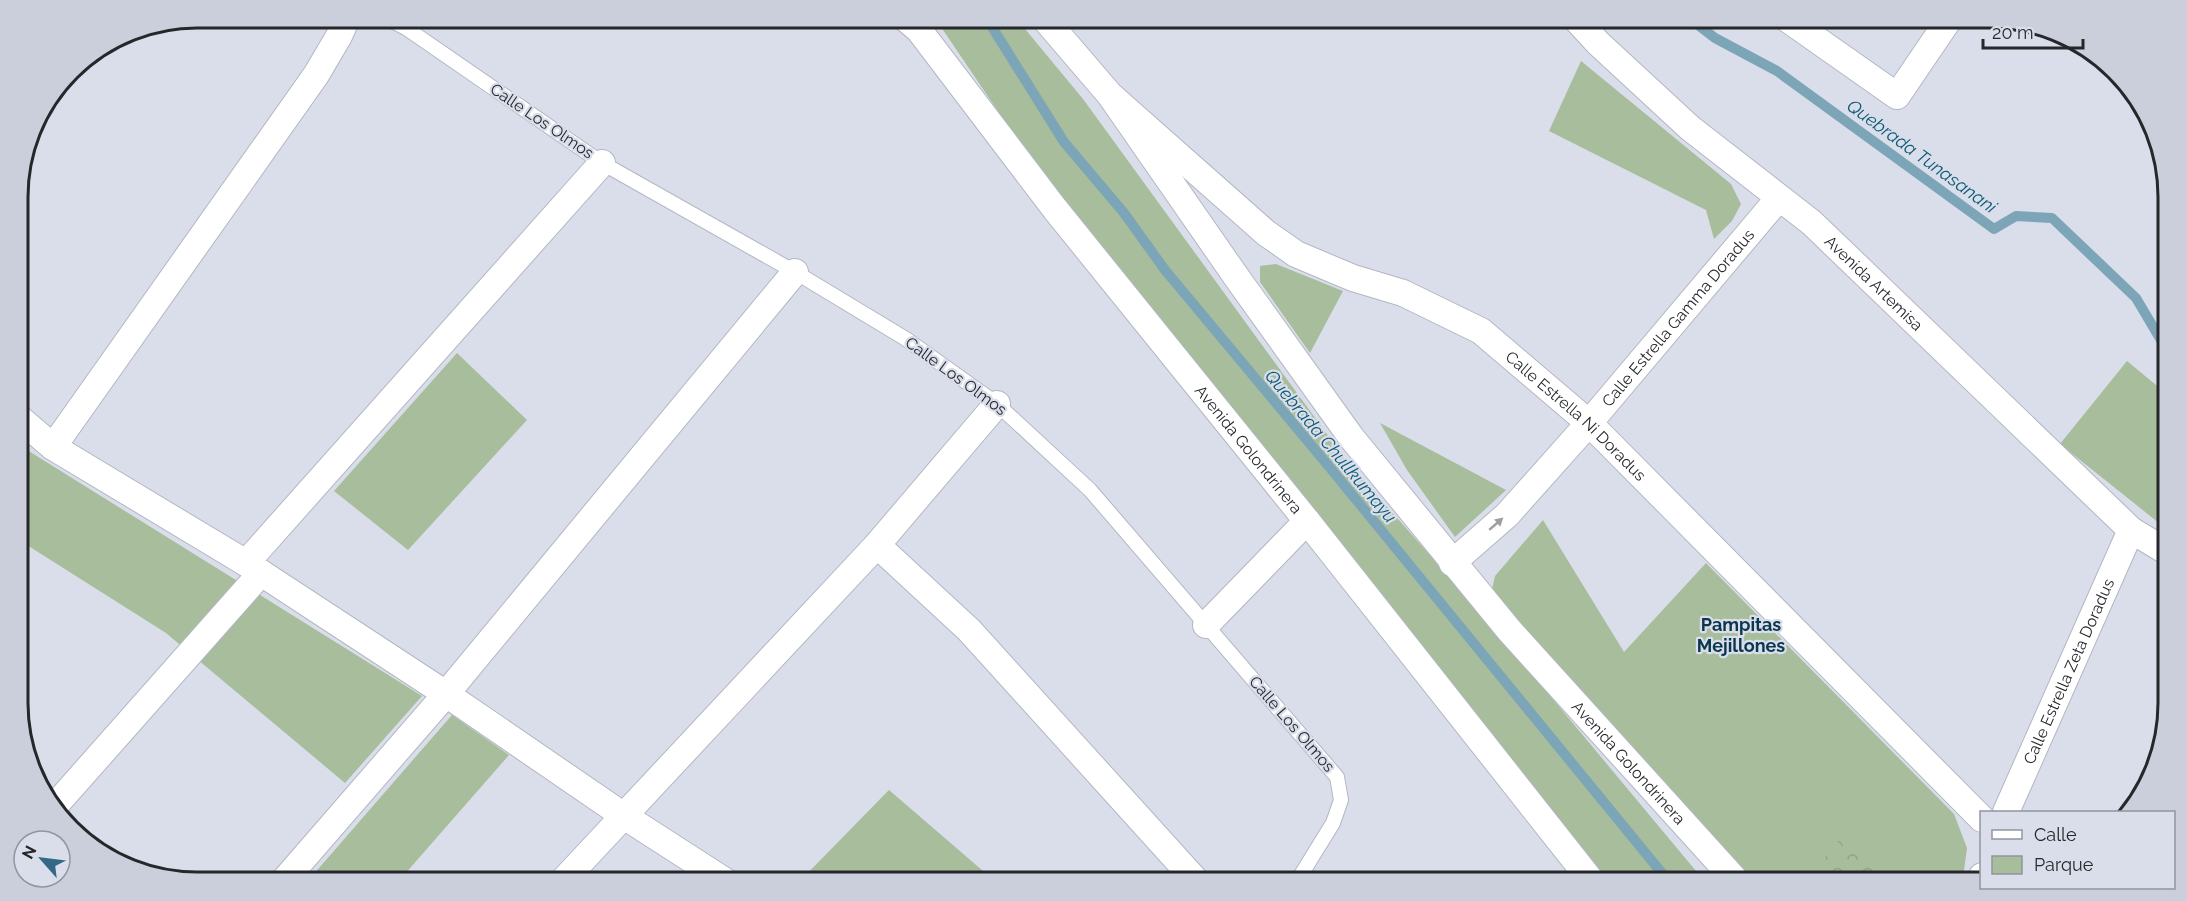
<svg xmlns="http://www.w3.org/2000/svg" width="2187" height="901" font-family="Raleway,sans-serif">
  <defs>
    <pattern id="park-crowns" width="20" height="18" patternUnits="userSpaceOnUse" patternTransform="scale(1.5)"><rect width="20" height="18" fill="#a7bd9c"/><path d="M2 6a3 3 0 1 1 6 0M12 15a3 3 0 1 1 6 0" fill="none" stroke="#90a287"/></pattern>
  </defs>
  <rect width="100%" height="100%" fill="#d9deea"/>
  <g fill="#a7bd9c">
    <path d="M 935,18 L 1016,18 L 1083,99 L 1345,459 L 1481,613 L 1706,883 L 1610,883 L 1018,141 Z"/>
    <path d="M 1581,61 L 1731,184 L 1741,204 L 1732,221 L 1714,239 L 1706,210 L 1549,131 Z"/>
    <path d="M 1276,264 L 1343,291 L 1310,353 L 1260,282 L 1260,266 Z"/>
    <path d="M 457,353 L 527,420 L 408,550 L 334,491 Z"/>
    <path d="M 2127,361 L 2168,395 L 2169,531 L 2060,444 Z"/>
    <path d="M 1380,423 L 1506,490 L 1455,537 L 1407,470 Z"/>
    <path d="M 27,450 L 422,696 L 345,783 L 166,633 L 19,540 L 19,463 Z"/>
    <path d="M 1543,520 L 1624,652 L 1706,563 L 1954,814 L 1967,848 L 1963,878 L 1960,883 L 1753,883 L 1535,641 L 1492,589 L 1495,576 Z"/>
    <path d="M 452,715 L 509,755 L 397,883 L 306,883 Z"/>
    <path d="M 889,790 L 997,883 L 798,883 Z"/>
  </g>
  <path fill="url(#park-crowns)" d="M 1845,833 L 1904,883 L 1804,883 Z"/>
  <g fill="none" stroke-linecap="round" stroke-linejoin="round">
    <g stroke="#7da5b8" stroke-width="10">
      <path d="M 983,18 L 992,27 L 1064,142 L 1124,213 L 1165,270 L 1331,469 L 1670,883"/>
      <path d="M 1689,18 L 1715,38 L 1777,71 L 1994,229 L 2016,216 L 2052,218 L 2136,298 L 2168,352"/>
    </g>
    <g stroke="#b2b7c2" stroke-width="16">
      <path id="lane" d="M 386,18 L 406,28 L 602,163 L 795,272 L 906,339 L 997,404 L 1090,490 L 1337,777 L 1341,800 L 1333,823 L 1296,883"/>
    </g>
    <g stroke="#b2b7c2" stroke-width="28">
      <g id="street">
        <path id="s1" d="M 905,18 L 919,30 L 1055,209 L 1307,521 L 1593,883"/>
        <path id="s2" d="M 1044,18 L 1110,95 L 1235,275 L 1351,437 L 1509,630 L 1738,883"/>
        <path id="s3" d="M 1575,18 L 1598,43 L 1690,128 L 1812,223 L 2131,530 L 2169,553"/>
        <path d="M 1786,18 L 1897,96 L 1950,18"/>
        <path id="s4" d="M 1110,95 L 1266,233 L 1296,254 L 1353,278 L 1403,293 L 1481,331 L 1589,423 L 1982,819"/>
        <path d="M 19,418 L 53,447 L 246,563 L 446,694 L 624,816 L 728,883"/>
        <path d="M 53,447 L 316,75 L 339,36 L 347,18"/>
        <path d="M 877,545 L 969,630 L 1198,883"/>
        <path d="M 246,563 L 602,163"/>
        <path id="s5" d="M 1452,563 L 1507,515 L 1589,423 L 1778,199"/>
        <path d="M 1206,625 L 1307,521"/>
        <path d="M 53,808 L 261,573"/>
        <path id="s6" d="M 2006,812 L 2131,530"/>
        <path d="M 282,883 L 446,694 L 795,272"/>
        <path d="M 561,883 L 877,545 L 997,404"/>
        <path d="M 1979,883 L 1982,876"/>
      </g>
    </g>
    <use href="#lane" stroke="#fff" stroke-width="14"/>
    <use href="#street" stroke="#fff" stroke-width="26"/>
  </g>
  <defs><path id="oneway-solid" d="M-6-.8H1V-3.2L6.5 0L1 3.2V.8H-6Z" transform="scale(1.5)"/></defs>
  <use fill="#9d9ea0" href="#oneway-solid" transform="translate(1496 524) rotate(-41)"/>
  <g text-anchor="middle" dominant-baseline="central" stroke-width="4.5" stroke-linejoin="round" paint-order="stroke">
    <g font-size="16" fill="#25272b" stroke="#d9deea">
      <text transform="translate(542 121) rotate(34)">Calle Los Olmos</text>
      <text stroke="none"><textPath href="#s3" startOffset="400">Avenida Artemisa</textPath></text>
      <text stroke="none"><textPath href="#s5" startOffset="334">Calle Estrella Gamma Doradus</textPath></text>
      <text transform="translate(956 376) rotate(36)">Calle Los Olmos</text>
      <text stroke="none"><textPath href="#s4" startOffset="573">Calle Estrella Ni Doradus</textPath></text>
      <text stroke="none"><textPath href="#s1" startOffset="552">Avenida Golondrinera</textPath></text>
      <text stroke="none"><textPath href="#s6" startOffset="154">Calle Estrella Zeta Doradus</textPath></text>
      <text transform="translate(1292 724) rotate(49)">Calle Los Olmos</text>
      <text stroke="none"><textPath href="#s2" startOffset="948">Avenida Golondrinera</textPath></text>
    </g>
    <g font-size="18" font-style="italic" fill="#0c5b76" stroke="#d9deea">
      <text transform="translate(1922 156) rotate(36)">Quebrada Tunasanani</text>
      <text transform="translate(1331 446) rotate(50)">Quebrada Chullkumayu</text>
    </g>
    <g font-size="18" font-weight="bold" fill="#0a374d" stroke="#d9deea">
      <text x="1741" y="624">Pampitas<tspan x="1741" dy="21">Mejillones</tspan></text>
    </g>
  </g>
  <path d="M0 0H2187V901H0ZM197 28H1989A169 169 0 0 1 2158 197V703A169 169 0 0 1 1989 872H197A169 169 0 0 1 28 703V197A169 169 0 0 1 197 28Z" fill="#cbcfdb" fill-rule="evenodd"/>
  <path fill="none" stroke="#25272b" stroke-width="3" d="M197 28H1989A169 169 0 0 1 2158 197V703A169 169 0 0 1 1989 872H197A169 169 0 0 1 28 703V197A169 169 0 0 1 197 28Z"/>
  <rect x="1980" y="811" width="195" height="78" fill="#d9deea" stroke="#91959e" stroke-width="1.5"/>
  <rect x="1992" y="830" width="30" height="9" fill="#ffffff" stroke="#91959e" stroke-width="1.5"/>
  <text x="2034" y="841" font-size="18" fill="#25272b">Calle</text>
  <rect x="1992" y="856" width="30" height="18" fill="#a7bd9c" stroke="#91959e" stroke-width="1.5"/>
  <text x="2034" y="871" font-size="18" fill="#25272b">Parque</text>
  <g transform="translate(42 859) rotate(298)"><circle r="28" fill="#d9deea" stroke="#91959e" stroke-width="1.5"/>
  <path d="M0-4.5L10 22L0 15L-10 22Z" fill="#346985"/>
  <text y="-9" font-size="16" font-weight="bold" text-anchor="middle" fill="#25272b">N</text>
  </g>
  <path d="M1983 39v9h100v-9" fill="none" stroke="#25272b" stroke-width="3"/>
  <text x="1992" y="39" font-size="18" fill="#25272b" stroke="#d9deea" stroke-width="4.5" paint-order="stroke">20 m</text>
</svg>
